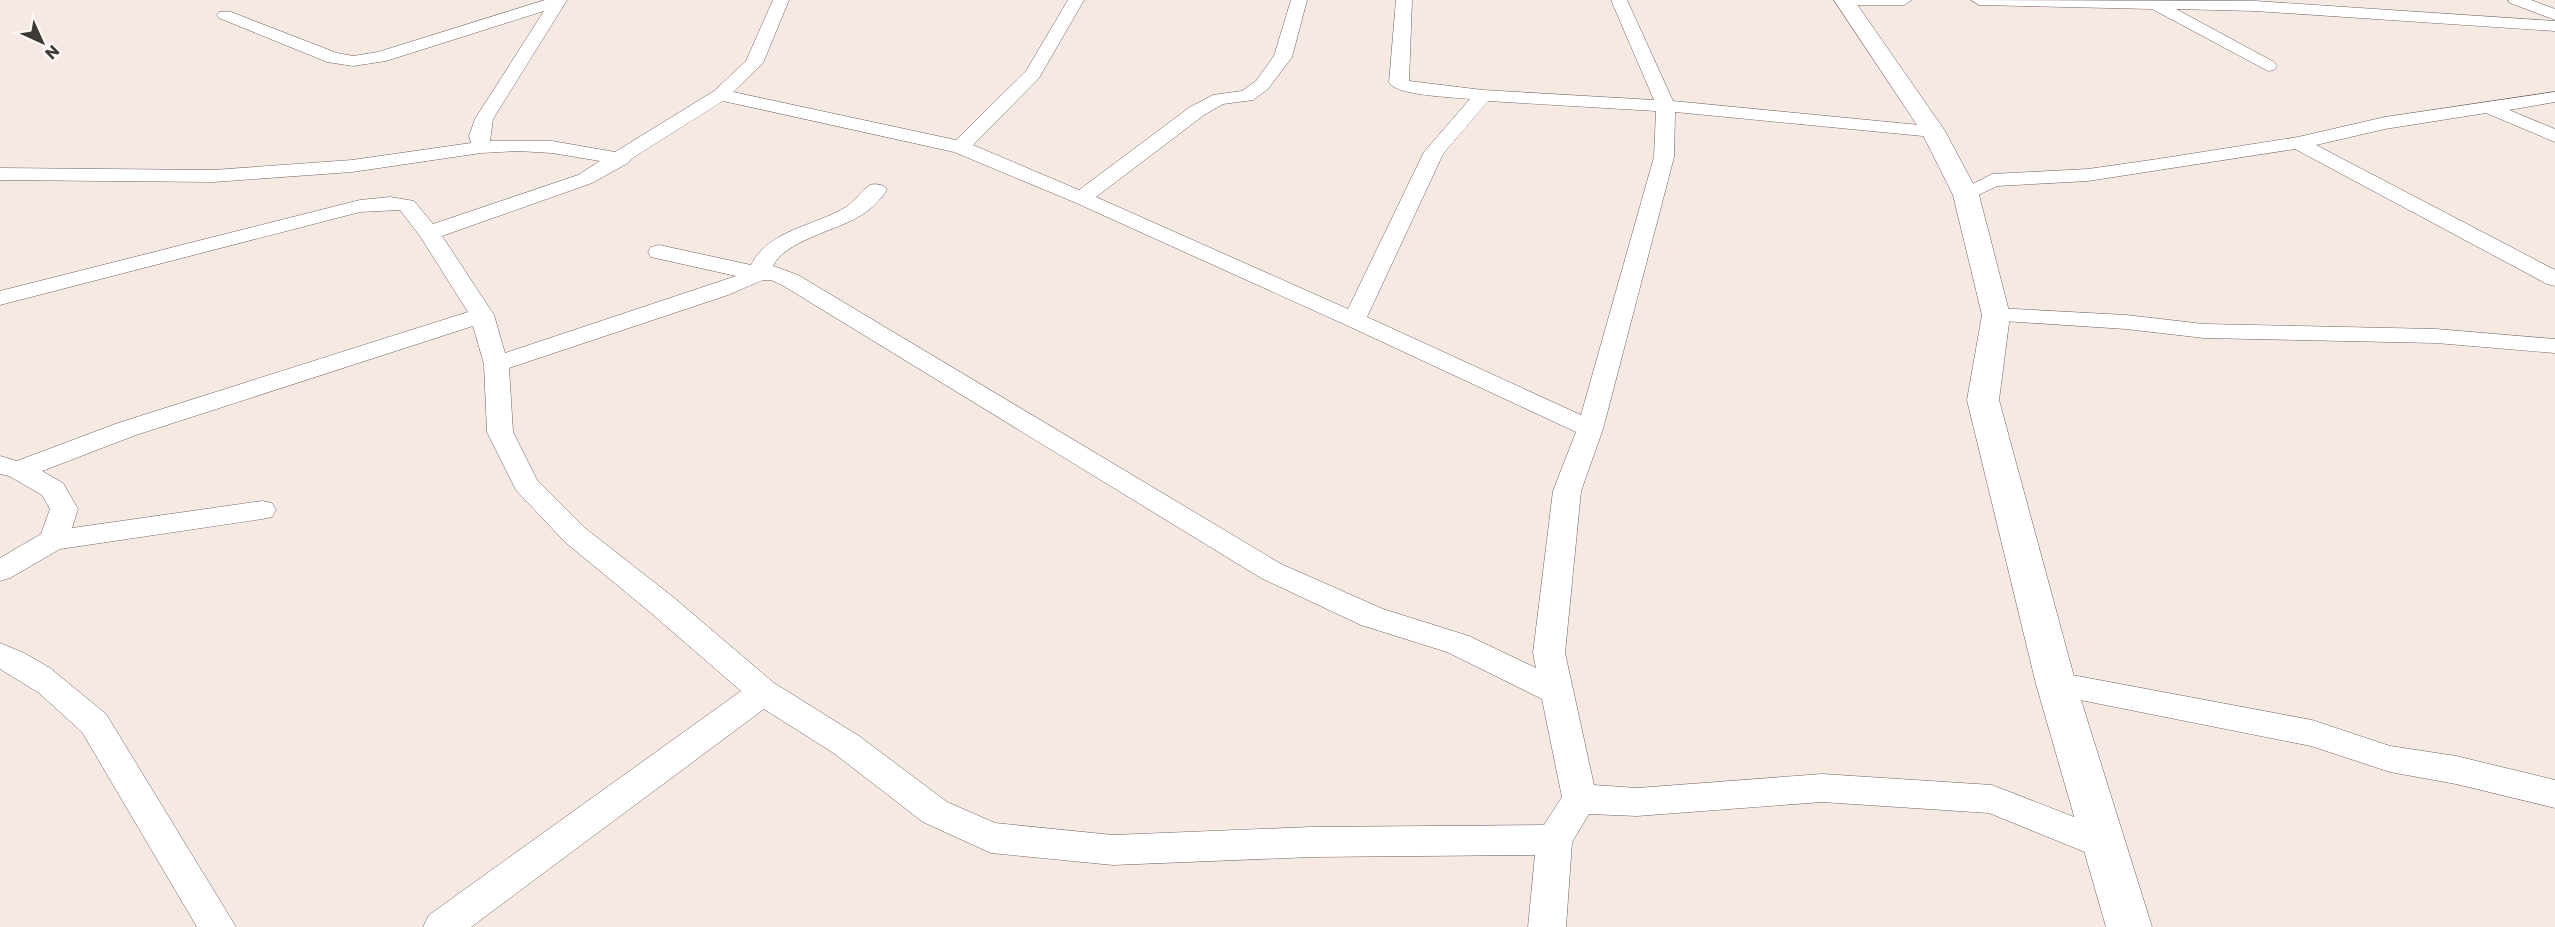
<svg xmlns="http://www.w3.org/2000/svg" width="2555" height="927" font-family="Poppins,sans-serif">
  <rect width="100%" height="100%" fill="#f6e9e3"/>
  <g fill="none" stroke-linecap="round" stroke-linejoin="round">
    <g stroke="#6e625e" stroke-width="1">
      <g id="minor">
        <path d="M 545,0 L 567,0 L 493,119 L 490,141 L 552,141 L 615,152 L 714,91 L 746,61 L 773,0 L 789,0 L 763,63 L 733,92 L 956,140 L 1026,71 L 1068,0 L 1084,0 L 1039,78 L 973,145 L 1079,190 L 1190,107 L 1213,95 L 1242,91 L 1256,81 L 1274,56 L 1291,0 L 1307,0 L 1292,57 L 1268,89 L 1253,100 L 1223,104 L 1204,115 L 1096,197 L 1348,309 L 1424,152 L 1470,99 C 1453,97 1399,96 1389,83 L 1396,0 L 1412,0 L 1409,81 L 1483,90 L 1654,100 L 1611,0 L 1627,0 L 1673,101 L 1940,127 L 1943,131 L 1940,135 L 1933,137 L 1675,112 L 1674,157 L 1603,429 L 1581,491 L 1565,653 L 1594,785 L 1637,788 L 1822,774 L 1992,785 L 2115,833 L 2120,844 L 2115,855 L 2102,859 L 1989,813 L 1822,802 L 1637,816 L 1589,814 L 1572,842 L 1566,927 L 1528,927 L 1535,855 L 1311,857 L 1113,865 L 991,853 L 923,822 L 835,754 L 764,709 L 471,927 L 423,927 L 429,915 L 741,691 L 651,613 L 565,542 L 516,490 L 487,432 L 484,364 L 473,326 L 136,435 L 42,471 L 63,483 L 78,509 L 72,528 L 262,501 L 272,503 L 276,510 L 272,517 L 262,519 L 60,549 L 10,578 L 0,581 L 0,558 L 41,534 L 50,509 L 42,495 L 9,476 L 0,474 L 0,456 L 17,461 L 118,423 L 468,312 L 420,236 L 400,210 L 360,212 L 0,305 L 0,291 L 360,200 L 390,197 L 414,201 L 433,224 L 578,175 L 600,161 L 552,153 L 518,151 L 481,153 L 352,172 L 213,182 L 0,180 L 0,168 L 213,170 L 352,160 L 471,143 L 469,136 L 475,119 L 544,11 L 386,61 L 353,66 L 327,62 L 219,18 L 217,15 L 219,12 L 231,12 L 337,53 L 353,56 L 378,52 ZM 723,101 L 954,152 L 1074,202 L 1346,325 L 1576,432 L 1553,491 L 1533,653 L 1536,668 L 1469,636 L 1383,609 L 1281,564 L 798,275 L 773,266 C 784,241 838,230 860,216 C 870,210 877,203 884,194 L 887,190 L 884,186 C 880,185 875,183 870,185 C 862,190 855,201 846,207 C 815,226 768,230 751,265 L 659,245 L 651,247 L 648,252 L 651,257 L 736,276 L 505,353 L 494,315 L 442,236 L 592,183 L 628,163 L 631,159 ZM 1488,101 L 1656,111 L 1654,157 L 1581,415 L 1367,317 L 1443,154 ZM 763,280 L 771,280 L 782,285 L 1261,578 L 1361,625 L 1447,652 L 1542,699 L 1562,797 L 1544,825 L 1311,827 L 1113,835 L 995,823 L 947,802 L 859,736 L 774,683 L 673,597 L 585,528 L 537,480 L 513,432 L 509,368 L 728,295 Z"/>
        <path d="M 1836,0 L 1912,0 L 1904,5 L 1844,5 Z"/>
        <path d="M 1971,0 L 2255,1 L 2555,21 L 2555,31 L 2255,11 L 2176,9 L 2274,62 L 2277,66 L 2274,70 L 2268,71 L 2152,9 L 1979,5 Z"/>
        <path d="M 2508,0 L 2531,0 L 2555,9 L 2555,20 L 2510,3 Z"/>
        <path d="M 2555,92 L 2555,102 L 2509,110 L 2555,129 L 2555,142 L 2486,113 L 2385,129 L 2316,145 L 2555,270 L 2555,286 L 2547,284 L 2295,149 L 2088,181 L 1997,186 L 1966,201 L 1959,199 L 1956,195 L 1959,191 L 1992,174 L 2088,169 L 2158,159 L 2298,137 L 2385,117 Z"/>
        <path d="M 1996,308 L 2126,315 L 2204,324 L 2436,329 L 2555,339 L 2555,353 L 2436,343 L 2204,338 L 2126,329 L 1988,320 L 1984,315 L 1988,310 Z"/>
        <path d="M 0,643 L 24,653 L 50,668 L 106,714 L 236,927 L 197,927 L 82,732 L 39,693 L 0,669 Z"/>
        <path d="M 2056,672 L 2312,720 L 2390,746 L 2456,756 L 2555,780 L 2555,808 L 2456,784 L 2390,772 L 2311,746 L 2045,693 L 2040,684 L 2045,675 Z"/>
      </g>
    </g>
    <g stroke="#6e625e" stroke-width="1">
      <path id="tertiary" d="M 1834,0 L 1854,0 L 1945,131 L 1979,195 L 2010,315 L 1999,400 L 2076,684 L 2152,927 L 2106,927 L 2036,684 L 1967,400 L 1982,315 L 1953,195 L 1921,131 Z"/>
    </g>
    <use href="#minor" fill="#fff" fill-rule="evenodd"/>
    <use href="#tertiary" fill="#fff" fill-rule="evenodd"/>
  </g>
  <g transform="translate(42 42) rotate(135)" stroke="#fef8f6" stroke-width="4.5" paint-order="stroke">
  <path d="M0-4.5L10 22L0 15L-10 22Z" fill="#3e3836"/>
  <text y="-9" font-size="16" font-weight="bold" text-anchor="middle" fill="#3e3836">N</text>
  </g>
</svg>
